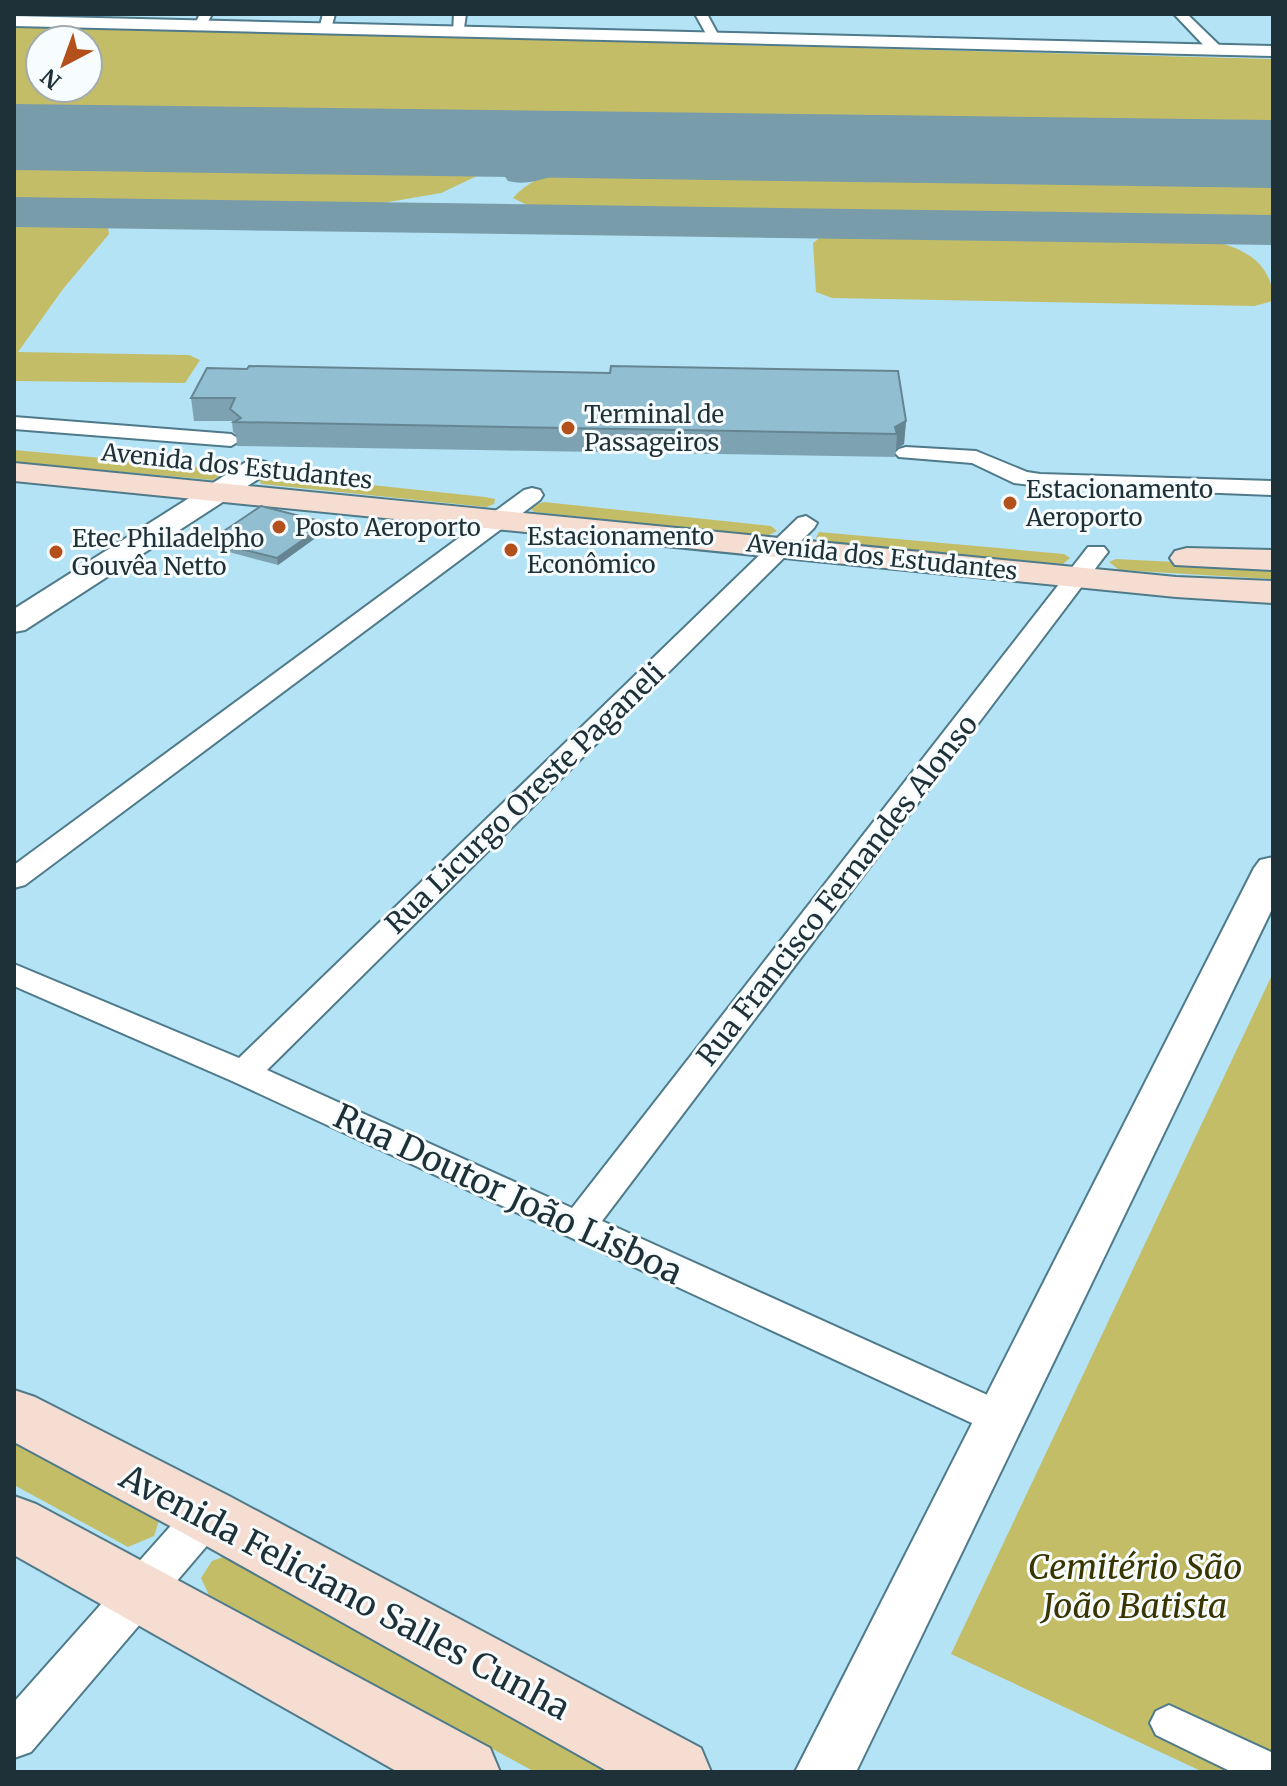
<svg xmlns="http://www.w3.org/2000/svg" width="1287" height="1786" font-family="Merriweather,serif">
  <rect width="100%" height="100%" fill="#b4e3f5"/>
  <g fill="#c4bd67" fill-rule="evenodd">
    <path d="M 14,26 L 1273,59 L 1273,141 L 14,124 ZM 40,40 L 88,40 L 88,88 L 40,88 Z"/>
    <path d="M 14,150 L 472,155 L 491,161 L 494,168 L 441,193 L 365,206 L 14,202 Z"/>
    <path d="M 641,157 L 1273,167 L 1273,220 L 553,209 L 531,207 L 513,198 C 539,167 603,161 641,157 Z"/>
    <path d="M 14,223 L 98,225 L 108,228 L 109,234 L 63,289 L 18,352 L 189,355 L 200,360 L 185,383 L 14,381 Z"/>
    <path d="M 833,234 L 1208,240 C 1241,247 1273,261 1273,301 L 1254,306 L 832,298 L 816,292 L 813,243 L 821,237 Z"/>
    <path d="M 14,450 L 222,469 L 225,473 L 213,480 L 14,462 Z"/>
    <path d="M 268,474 L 485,497 L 495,499 L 494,504 L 486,507 L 261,484 L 259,478 Z"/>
    <path d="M 544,502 L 771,526 L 777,531 L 767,536 L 534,512 L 531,509 L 534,505 Z"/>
    <path d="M 819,532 L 1064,554 L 1070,558 L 1063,564 L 821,542 L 816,538 Z"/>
    <path d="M 1116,559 L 1273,567 L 1273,579 L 1119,570 L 1109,562 Z"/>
    <path d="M 1273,973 L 1273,1772 L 1203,1772 L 951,1654 Z"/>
    <path d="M 14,1433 L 154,1504 L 159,1521 L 154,1536 L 128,1547 L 14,1485 Z"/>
    <path d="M 231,1554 L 610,1764 L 608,1772 L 535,1772 L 209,1595 L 201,1578 L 212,1561 Z"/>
  </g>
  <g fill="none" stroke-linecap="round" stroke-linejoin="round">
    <g fill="#789caa" fill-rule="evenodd">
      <path d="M 472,129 L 526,138 L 546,149 L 615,135 L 672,132 L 688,136 L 694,145 L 688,154 C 651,164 612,159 575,169 C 550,175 533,187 508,181 L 501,171 L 505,162 L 501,160 L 456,151 L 450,142 L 456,133 Z"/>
      <path d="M 14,197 L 1273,215 L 1273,245 L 14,227 Z"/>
    </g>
    <path fill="#789caa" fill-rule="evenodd" d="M 14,104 L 1273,120 L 1273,188 L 14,170 Z"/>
    <g stroke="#4e7a8a" stroke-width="4">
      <path id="pedestrian" d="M 1169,1705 L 1273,1753 L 1273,1772 L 1232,1772 L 1156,1735 L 1150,1723 L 1156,1711 Z"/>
    </g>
    <g stroke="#4e7a8a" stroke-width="4">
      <g id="minor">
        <path d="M 200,14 L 212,14 L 204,29 L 200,30 L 194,26 Z"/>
        <path d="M 323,14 L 335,14 L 331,29 L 325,33 L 319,29 Z"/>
        <path d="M 454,14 L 466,14 L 463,35 L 453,32 Z"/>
        <path d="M 695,14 L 707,14 L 720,38 L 718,41 L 710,41 Z"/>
        <path d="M 1174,14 L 1187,14 L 1221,47 L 1221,53 L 1211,53 Z"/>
        <path d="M 14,417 L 231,434 L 241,440 L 231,446 L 14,429 Z"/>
        <path d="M 906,447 L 976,451 L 1027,472 L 1040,474 L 1273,481 L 1273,495 L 1040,486 L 1014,483 L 972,463 L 899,457 L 895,453 L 899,449 Z"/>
        <path d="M 532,488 L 540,490 L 543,495 L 540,500 L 25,885 L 14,888 L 14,865 L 524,490 Z"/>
        <path d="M 806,516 L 817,523 L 814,528 L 267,1070 L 572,1208 L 1088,547 L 1104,547 L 1108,552 L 1104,557 L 602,1221 L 1014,1407 L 1020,1419 L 1014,1431 L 1000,1436 L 232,1081 L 14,986 L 14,964 L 239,1058 L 798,518 Z"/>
        <path d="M 207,1497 L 222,1502 L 228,1515 L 222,1528 L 31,1752 L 14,1758 L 14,1702 L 192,1502 Z"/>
      </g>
    </g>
    <g stroke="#4e7a8a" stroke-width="4">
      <g id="tertiary">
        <path d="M 14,16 L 1273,46 L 1273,56 L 14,26 Z"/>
        <path d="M 256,460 L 266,462 L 270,468 L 266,474 L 25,630 L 14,632 L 14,609 L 246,462 Z"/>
        <path d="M 1273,857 L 1273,907 L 856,1772 L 795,1772 L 1254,868 L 1260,860 Z"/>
      </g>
    </g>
    <g stroke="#4e7a8a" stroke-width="4">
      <g id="secondary">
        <path d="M 14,463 L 1176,577 L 1273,581 L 1273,603 L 1176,597 L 14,481 Z"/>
        <path d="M 1187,548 L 1273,550 L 1273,570 L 1175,565 L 1170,558 L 1175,551 Z"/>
        <path d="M 14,1390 L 35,1397 L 229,1496 L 701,1748 L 711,1772 L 609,1772 L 185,1534 L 14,1442 Z"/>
        <path d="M 14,1496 L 36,1504 L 490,1748 L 500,1772 L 398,1772 L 14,1555 Z"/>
      </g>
    </g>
    <use href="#pedestrian" fill="#fff" fill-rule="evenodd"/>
    <use href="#minor" fill="#fff" fill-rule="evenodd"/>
    <use href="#tertiary" fill="#fff" fill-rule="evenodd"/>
    <use href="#secondary" fill="#f6ddd1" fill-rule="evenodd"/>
  </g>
  <g fill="#7da3b3">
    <path d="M 610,373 L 906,421 L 904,444 L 896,449 L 895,457 L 237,446 L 236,434 L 233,432 L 232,421 L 194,421 L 191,398 Z"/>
    <path d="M 328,529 L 278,565 L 210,547 L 209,541 Z"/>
  </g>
  <g fill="#668592">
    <path d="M 906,421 L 904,444 L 896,449 L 897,434 L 895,427 Z"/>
    <path d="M 327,523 L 328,529 L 278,565 L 277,558 Z"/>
  </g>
  <g fill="#91bed0" stroke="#668592" stroke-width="2">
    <path d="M 249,366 L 610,373 L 611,366 L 898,371 L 906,421 L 895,427 L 897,434 L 234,422 L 241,418 L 230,409 L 235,398 L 191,398 L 207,368 L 247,369 Z"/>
    <path d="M 261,506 L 327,523 L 277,558 L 209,541 Z"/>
  </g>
  <g fill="#b4501c" stroke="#f7fcfe" stroke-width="3">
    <circle cx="568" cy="428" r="8"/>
    <circle cx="1010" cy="503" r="8"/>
    <circle cx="279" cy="527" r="8"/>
    <circle cx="511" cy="550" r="8"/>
    <circle cx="56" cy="552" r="8"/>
  </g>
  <g text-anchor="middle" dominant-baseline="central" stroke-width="6" stroke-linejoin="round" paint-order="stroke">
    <g font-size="24" fill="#1f3138" stroke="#f7fcfe" text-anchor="start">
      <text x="584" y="414">Terminal de<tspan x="584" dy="28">Passageiros</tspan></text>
      <text x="1026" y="489">Estacionamento<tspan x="1026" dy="28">Aeroporto</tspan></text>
      <text x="295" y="527">Posto Aeroporto</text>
      <text x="527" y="536">Estacionamento<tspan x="527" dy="28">Econômico</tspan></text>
      <text x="72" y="538">Etec Philadelpho<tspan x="72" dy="28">Gouvêa Netto</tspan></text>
    </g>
    <g font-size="24" fill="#1f3138" stroke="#f7fcfe">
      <text transform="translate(237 466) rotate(6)">Avenida dos Estudantes</text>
      <text transform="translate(882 557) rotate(6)">Avenida dos Estudantes</text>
    </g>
    <g font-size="28" fill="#1f3138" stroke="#f7fcfe">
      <text transform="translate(525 798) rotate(-44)">Rua Licurgo Oreste Paganeli</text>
      <text transform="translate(837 890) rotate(-52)">Rua Francisco Fernandes Alonso</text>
    </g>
    <g font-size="34" fill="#1f3138" stroke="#f7fcfe">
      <text transform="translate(508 1194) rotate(25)">Rua Doutor João Lisboa</text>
      <text transform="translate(345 1592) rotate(28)">Avenida Feliciano Salles Cunha</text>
    </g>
    <g font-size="34" font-style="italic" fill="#3a3500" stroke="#f7fcfe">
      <text x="1135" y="1567">Cemitério São<tspan x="1135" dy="39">João Batista</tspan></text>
    </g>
  </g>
  <rect width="1287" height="1786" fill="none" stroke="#1f3138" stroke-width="32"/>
  <g transform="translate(64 64) rotate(221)"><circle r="38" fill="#f7fcfe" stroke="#a1abaf" stroke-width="2"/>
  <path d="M0-6L14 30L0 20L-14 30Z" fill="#b4501c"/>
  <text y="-12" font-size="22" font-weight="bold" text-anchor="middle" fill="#1f3138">N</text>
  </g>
</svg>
